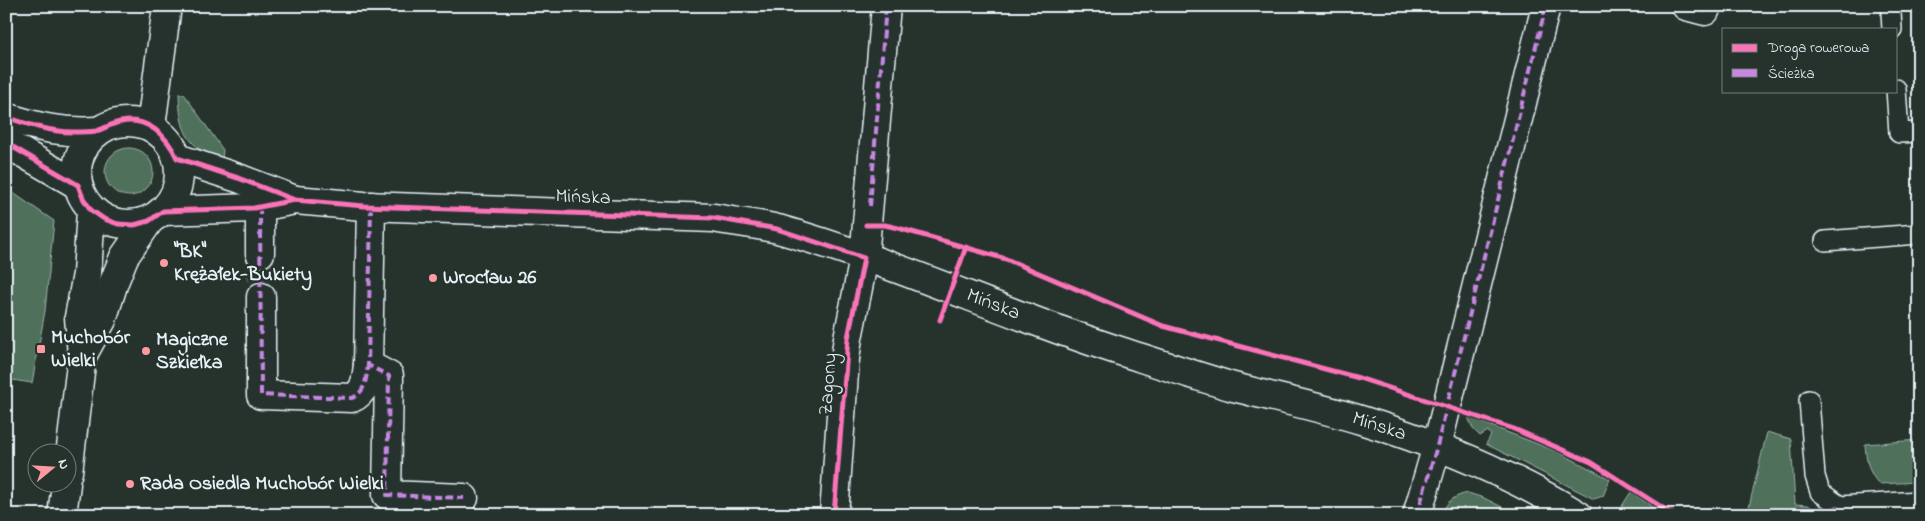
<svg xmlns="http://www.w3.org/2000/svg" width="1925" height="521" font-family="'Indie Flower',sans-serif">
  <rect width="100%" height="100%" fill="#26332d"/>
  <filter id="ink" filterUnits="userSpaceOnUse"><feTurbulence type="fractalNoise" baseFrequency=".02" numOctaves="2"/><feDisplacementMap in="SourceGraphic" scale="10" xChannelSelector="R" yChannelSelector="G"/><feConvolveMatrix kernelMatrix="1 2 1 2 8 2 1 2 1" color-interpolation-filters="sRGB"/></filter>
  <g filter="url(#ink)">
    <g fill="#50715c" stroke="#9cb1aa">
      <path d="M 179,94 L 184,94 L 223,150 L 222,160 C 186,147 180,130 179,94 Z"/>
      <circle cx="129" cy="172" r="24"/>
      <path d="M 6,188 L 54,221 L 45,311 L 32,383 L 6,379 Z"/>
      <path d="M 1468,417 L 1558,452 L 1610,479 L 1603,496 L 1594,499 L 1486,444 L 1491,435 L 1488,431 L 1480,436 L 1473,429 Z"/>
      <path d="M 1767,432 L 1791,439 L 1795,504 L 1808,505 L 1822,515 L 1747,515 Z"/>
      <path d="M 1919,440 L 1919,482 L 1879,484 C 1868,472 1866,460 1865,444 Z"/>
      <path d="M 1631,492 L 1664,515 L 1621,515 L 1620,509 Z"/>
      <path d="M 1468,493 L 1484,498 L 1518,515 L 1441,515 C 1447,501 1454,496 1468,493 Z"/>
    </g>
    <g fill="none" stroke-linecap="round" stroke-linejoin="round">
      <path stroke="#43504b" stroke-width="28" stroke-dasharray="28 14" stroke-linecap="butt" d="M 260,253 L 261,297"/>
      <g stroke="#e8f1f8" stroke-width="22">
        <g id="service">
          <path d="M 1891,13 L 1892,29"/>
          <path d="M 1896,89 L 1899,133 L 1919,132"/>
          <path d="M 1825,241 L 1919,234"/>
          <path d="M 1809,400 L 1815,476 L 1820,492 L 1840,506 L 1919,501"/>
        </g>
      </g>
      <g stroke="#e8f1f8" stroke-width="31">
        <g id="minor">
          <path d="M 1686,6 L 1705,11 L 1707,6"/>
          <path d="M 151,126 L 167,6"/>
          <path d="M 371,206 L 368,365 L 389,376 L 387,495 L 464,498"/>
          <path d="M 260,207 L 260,253"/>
          <path d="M 261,297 L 261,395 L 352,398 C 366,392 366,379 368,365"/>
          <path d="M 834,515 L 845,359 L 848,338 L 864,258 L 886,6"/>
          <path d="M 1417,515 L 1437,446 L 1546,6"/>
        </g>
      </g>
      <g stroke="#e8f1f8" stroke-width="31">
        <g id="tertiary">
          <path d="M 6,117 C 40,128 62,133 97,131"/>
          <circle cx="128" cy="173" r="51"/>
          <path d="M 6,143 L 78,185"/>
          <path d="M 177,158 L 238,178 L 295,200"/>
          <path d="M 163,211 L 254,208 L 295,200 L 364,206 L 714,218 C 735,222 757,224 778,229 C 895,262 1005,314 1120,351 C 1157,363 1193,375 1230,386 C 1275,398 1320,407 1364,421 C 1438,444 1511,474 1578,515"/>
          <path d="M 82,356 L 102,320 L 114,282 L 124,257 L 149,221"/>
          <path d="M 68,472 L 82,356 L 79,317 L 87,274 L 91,210"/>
          <path d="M 62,515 L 66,484"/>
        </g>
      </g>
      <use href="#service" stroke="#26332d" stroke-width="19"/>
      <use href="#minor" stroke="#26332d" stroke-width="28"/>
      <use href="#tertiary" stroke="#26332d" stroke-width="28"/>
      <g stroke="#c787e3" stroke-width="4" stroke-dasharray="8 4" stroke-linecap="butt">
        <path d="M 1686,6 L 1705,11 L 1707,6"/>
        <path d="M 371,206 L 368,365 L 389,376 L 387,495 L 464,498"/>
        <path d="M 870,206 L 886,6"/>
        <path d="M 260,207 L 261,395 L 352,398 C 366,392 366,379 368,365"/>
        <path d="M 1417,515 L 1437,446 L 1546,6"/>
        <path d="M 1820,515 L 1840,506"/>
      </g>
      <g stroke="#26332d" stroke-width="8">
        <g id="cycleway">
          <path d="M 6,117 C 27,124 50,132 73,132 C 80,132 89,132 96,131 C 104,129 112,123 121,122 C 147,116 167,136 177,158 L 238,178 L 295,200"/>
          <path d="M 6,143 L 78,185 L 83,198 L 91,210 L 104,219 L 118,224 L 134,225 L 149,221 L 163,211 L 254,208 L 295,200 L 364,206 L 714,218 L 777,229 L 864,258 L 848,338 L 834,515"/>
          <path d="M 866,225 L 885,225 L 898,228 L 1006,259 L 1163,326 L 1359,378 L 1514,429 L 1591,462 L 1674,515"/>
          <path d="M 940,320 L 966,247"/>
        </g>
      </g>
      <use href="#cycleway" stroke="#fb73b8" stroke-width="5"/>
    </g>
  </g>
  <g fill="#ff9aa2" stroke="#26332d" stroke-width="2">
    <circle cx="164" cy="263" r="5"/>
    <circle cx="433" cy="278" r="5"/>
    <rect x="36" y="344" width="10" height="10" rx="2.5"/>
    <circle cx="146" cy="351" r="5"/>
    <circle cx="130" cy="484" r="5"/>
  </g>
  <g text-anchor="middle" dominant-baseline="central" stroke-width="5" stroke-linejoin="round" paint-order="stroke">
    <g font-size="20" fill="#e8f1f8" stroke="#26332d">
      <text transform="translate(583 198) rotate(2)">Mińska</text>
      <text transform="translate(993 305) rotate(21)">Mińska</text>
      <text transform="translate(829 384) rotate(-86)">Zagony</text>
      <text transform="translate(1379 427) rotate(18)">Mińska</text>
    </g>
    <g font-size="20" font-weight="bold" fill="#e8f1f8" stroke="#26332d" text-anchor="start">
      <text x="174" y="252">"BK"<tspan x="174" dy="23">Krężałek-Bukiety</tspan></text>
      <text x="443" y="278">Wrocław 26</text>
      <text x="51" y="338">Muchobór<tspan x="51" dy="23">Wielki</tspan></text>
      <text x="156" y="340">Magiczne<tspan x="156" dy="23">Szkiełka</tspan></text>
      <text x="140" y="484">Rada Osiedla Muchobór Wielki</text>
    </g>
  </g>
  <rect width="1925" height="521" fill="none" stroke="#26332d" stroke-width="25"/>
  <rect x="12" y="12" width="1900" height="496" fill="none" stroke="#e8f1f8" stroke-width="2" filter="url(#ink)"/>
  <rect x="1722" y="28" width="175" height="65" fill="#26332d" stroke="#747f7e"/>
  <rect x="1732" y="44" width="25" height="8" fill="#fb73b8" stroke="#747f7e"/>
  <text x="1768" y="52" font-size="15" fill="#e8f1f8">Droga rowerowa</text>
  <rect x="1732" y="69" width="25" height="8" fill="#c787e3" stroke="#747f7e"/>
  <text x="1768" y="78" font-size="15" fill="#e8f1f8">Ścieżka</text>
  <g transform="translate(52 468) rotate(72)"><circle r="24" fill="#26332d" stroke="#747f7e"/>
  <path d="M0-4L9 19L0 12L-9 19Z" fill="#ff9aa2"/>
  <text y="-8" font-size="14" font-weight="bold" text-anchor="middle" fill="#e8f1f8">N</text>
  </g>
</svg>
